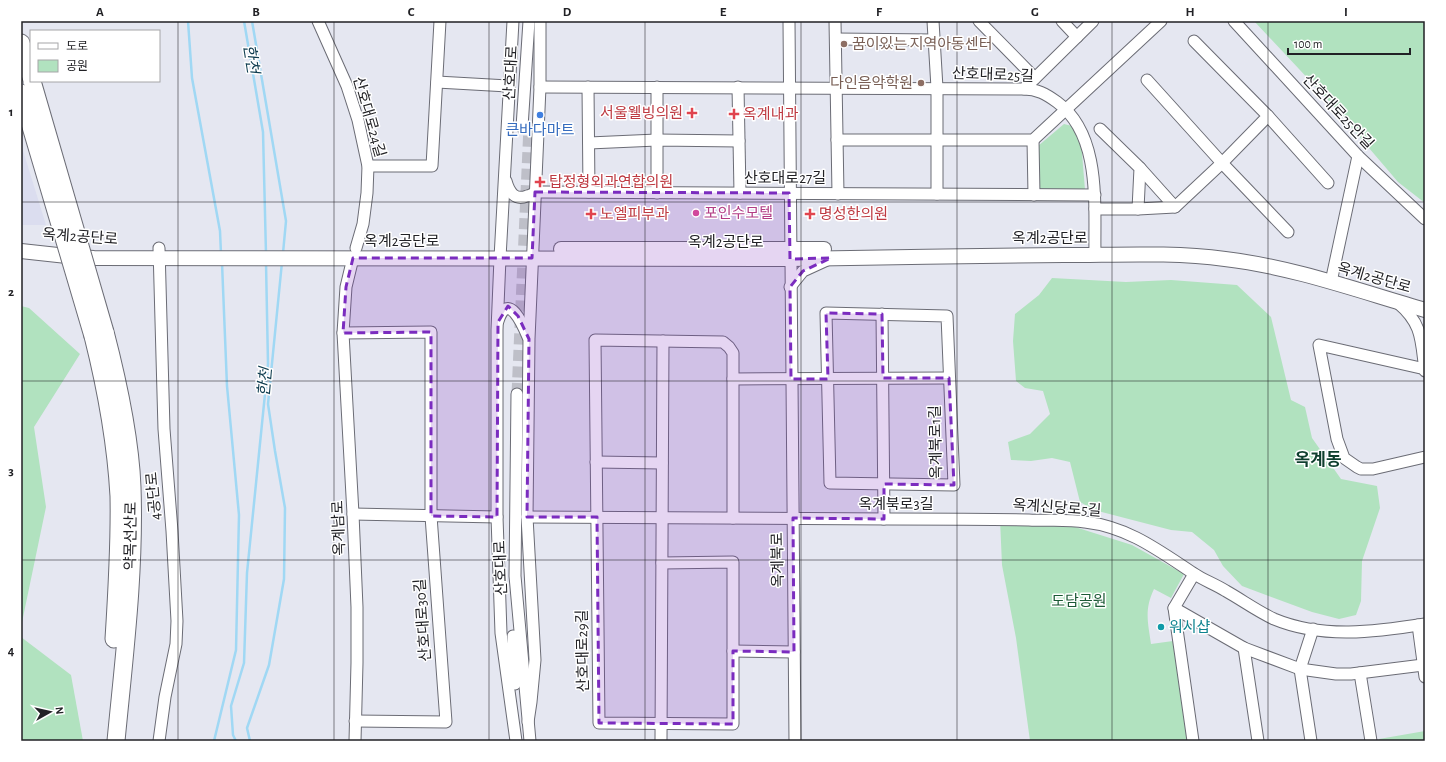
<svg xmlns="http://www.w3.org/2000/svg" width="1446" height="762" font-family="'Alegreya Sans','Noto Sans KR',sans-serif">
  <rect width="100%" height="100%" fill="#e5e7f1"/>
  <path fill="#dbddef" d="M 21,144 L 46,225 L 21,225 Z"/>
  <g fill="#b1e2bf">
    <path d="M 1254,21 L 1425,21 L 1425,203 L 1398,182 L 1328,100 Z"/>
    <path d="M 1064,124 L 1076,127 L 1081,141 L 1085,190 L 1038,190 L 1038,146 Z"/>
    <path d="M 1052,278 L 1126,282 L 1171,280 L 1237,285 L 1271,317 L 1291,400 L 1305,407 L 1312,438 L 1341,479 L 1377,486 L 1380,508 L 1362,561 L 1361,601 L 1356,615 L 1339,619 L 1312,612 L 1242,586 L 1223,566 L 1214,550 L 1192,532 L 1171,530 L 1094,510 L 1080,502 L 1070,462 L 1052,458 L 1031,461 L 1011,460 L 1008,442 L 1030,434 L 1050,414 L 1043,391 L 1025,388 L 1016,381 L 1013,341 L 1015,314 L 1039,295 Z"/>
    <path d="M 21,306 L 29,308 L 80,354 L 34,427 L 46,507 L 21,627 Z"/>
    <path d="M 1000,519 L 1075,527 L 1132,545 L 1184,574 L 1171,598 L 1154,589 C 1144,610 1148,622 1151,644 L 1173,641 L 1189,741 L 1030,741 L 1016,638 L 1002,565 Z"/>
    <path d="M 21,637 L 71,675 L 83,741 L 21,741 Z"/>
    <path d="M 1425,731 L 1425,741 L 1379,741 L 1379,739 Z"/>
  </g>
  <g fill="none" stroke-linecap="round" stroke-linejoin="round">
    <g stroke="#a0d8f4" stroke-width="2.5">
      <path d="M 188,21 L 192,78 L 220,231 L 221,254"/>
      <path d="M 244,21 L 263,132 L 266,254"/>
      <path d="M 252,21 L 286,221 L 283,253"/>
      <path d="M 214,741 L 236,650 L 239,515 L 227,386 L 222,263"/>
      <path d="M 236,741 L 233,735 L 231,706 L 244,663 L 247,573 L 268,364 L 266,263"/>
      <path d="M 250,741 L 247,728 L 269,665 L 284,579 L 285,508 L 275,451 L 268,404 L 282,262"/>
    </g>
    <path stroke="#bebfc8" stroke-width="11" stroke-dasharray="11 5.5" stroke-linecap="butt" d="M 517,394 L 529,126"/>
    <g stroke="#6b6c75" stroke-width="13">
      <g id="minor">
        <path d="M 318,21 L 347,86 L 358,120 L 368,166 L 367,193 L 363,224 L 356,248"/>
        <path d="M 513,21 L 500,258 L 497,330 L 497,517 L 501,633 L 516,741"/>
        <path d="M 789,21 L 795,741"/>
        <path d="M 835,21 L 838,194"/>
        <path d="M 933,21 L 937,88 L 937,194"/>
        <path d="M 979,21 L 1035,78"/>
        <path d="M 1062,21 L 1077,37"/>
        <path d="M 1234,21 L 1358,156 L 1425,219"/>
        <path d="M 836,39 L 934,40"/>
        <path d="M 1147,80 L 1222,163 L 1288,232"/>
        <path d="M 437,82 L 508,86"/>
        <path d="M 540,87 L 1024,89 C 1037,89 1046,94 1057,102 C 1102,135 1094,206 1095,255"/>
        <path d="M 588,87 L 589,192"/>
        <path d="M 657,87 L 657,193"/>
        <path d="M 738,87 L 740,193"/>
        <path d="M 1024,89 L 1093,21"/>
        <path d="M 1268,116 L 1328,183"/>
        <path d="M 522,127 L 529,21"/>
        <path d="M 1100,129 L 1140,168 L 1138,209"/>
        <path d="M 837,140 L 1033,140 L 1161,21"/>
        <path d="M 1033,140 L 1034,195"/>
        <path d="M 589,143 L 657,140 L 739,141"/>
        <path d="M 368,166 L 432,166 L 440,21"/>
        <path d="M 1140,168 L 1175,207"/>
        <path d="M 506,181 C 509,192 515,201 527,196 C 532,195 534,192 540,192 L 1095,195"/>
        <path d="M 1095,209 L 1138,209 L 1175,207 L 1222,163 L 1268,116 L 1194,41"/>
        <path d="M 159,248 L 164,429 L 172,531 L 177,621 L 176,644 L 165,697 L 159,741"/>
        <path d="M 353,258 L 346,287 L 343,333 L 353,514 L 357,607 L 357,663 L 355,741"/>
        <path d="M 1331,282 L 1358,156"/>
        <path d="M 790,287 L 803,271 L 827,260"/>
        <path d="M 1398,303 C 1423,324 1421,341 1425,371"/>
        <path d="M 826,313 L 947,316 L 954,485 L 830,483 Z"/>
        <path d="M 882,314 L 884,519"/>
        <path d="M 498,321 C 508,290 523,325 528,337"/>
        <path d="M 343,333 L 431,332 L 431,516 L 446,722 L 355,721"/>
        <path d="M 1425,369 L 1319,345 L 1337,439 L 1344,458 L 1357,467 L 1361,469 L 1373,469 L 1425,457"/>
        <path d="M 733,379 L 949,378"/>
        <path d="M 517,394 L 515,576 L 530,741"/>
        <path d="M 596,462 L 662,463"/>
        <path d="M 353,514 L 497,517"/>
        <path d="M 527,517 C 648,517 769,518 890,519 C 936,519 983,519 1029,520 C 1048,521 1067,519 1085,522 C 1128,527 1158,550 1193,573 C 1203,580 1215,584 1226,591 C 1242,600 1257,611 1274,619 C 1322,639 1375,632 1425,624"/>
        <path d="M 662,563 L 733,562 L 733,724 L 599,723 L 595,340 L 723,342 L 729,347 L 733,353 L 733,518"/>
        <path d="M 1174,608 L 1244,648 L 1300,669 L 1336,674 L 1351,674 L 1423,665"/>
        <path d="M 1418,625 L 1425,677"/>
        <path d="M 513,636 L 515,684"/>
        <path d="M 1244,648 L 1258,741"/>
        <path d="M 733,651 L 794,652"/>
        <path d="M 1360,673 L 1371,741"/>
        <path d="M 528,722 L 531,702 L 535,660 L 527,517 L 529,339 L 540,87 L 540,21"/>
        <path d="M 661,741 L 663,341"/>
        <path d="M 1193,741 L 1174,608 L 1194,574"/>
        <path d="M 1311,741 L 1300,669 L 1313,629"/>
      </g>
    </g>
    <g stroke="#6b6c75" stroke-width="16">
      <g id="major">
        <path d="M 561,249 L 824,249"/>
        <path d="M 21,251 L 76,257 L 94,258 L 790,259 C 881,257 973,256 1064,255 C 1118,255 1172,252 1225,259 C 1293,267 1359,291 1425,310"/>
      </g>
    </g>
    <g stroke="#6b6c75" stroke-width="19">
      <g id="highway">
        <path d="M 21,43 L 31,77"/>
        <path d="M 105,332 C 118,382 130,436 132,487 C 135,572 124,657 116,741"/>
        <path d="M 93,336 C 106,388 116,442 119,496 C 120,543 117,592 114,639"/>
      </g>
    </g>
    <use href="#minor" stroke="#fff" stroke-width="11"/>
    <use href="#major" stroke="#fff" stroke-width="14"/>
    <use href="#highway" stroke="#fff" stroke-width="17"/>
    <g stroke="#6b6c75" stroke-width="19" stroke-linecap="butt">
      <g id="highway-bridge">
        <path d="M 32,81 L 105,332"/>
        <path d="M 21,93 L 93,336"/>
      </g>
    </g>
    <use href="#highway-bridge" stroke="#fff" stroke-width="17"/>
  </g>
  <path fill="#7b2cbf" fill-opacity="0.2" stroke="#7b2cbf" stroke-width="3" stroke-dasharray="8 5" stroke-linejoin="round" d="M 535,192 L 789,193 L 790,259 L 831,258 L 803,271 L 790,287 L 791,379 L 828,379 L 826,313 L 882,314 L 883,378 L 949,378 L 954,485 L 884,484 L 884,519 L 793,518 L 794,652 L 733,651 L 733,724 L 599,723 L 597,517 L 527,517 L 529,339 L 518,316 L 508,306 L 498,322 L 497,517 L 431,516 L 431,332 L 343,333 L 346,287 L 353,258 L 532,258 Z"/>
  <path fill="none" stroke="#212125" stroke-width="1" stroke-opacity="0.55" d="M 178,21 L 178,741M 334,21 L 334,741M 489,21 L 489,741M 645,21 L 645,741M 801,21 L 801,741M 957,21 L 957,741M 1112,21 L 1112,741M 1268,21 L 1268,741M 21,202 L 1425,202M 21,381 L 1425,381M 21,560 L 1425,560"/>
  <g fill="#8d6e63" stroke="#fff" stroke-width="1.5">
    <circle cx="844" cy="44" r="4"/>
    <circle cx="921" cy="83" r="4"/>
  </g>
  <g fill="#e0444e" stroke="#fff" stroke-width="1.5">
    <path d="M690 107h4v4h4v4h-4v4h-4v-4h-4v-4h4z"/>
    <path d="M732 108h4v4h4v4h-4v4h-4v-4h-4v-4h4z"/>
    <path d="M538 176h4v4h4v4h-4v4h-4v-4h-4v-4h4z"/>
    <path d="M589 208h4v4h4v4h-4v4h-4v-4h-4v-4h4z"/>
    <path d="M808 208h4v4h4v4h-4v4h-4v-4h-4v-4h4z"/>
  </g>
  <circle fill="#3f7fe0" stroke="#fff" stroke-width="1.5" cx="540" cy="115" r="4"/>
  <circle fill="#d1479c" stroke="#fff" stroke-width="1.5" cx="696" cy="213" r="4"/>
  <circle fill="#0f9aa8" stroke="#fff" stroke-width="1.5" cx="1161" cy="627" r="4"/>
  <g text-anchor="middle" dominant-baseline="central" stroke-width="3" stroke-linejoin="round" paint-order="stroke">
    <g font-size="15" fill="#785e54" stroke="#fff" text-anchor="start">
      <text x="852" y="44">꿈이있는 지역아동센터</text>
      <text x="913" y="83" text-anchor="end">다인음악학원</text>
    </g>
    <g font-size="15" fill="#212125" stroke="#fff">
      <text transform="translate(511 73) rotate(-87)">산호대로</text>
      <text transform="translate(993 75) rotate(2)">산호대로25길</text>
      <text transform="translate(1338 112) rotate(47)">산호대로25안길</text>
      <text transform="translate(369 117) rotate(74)">산호대로24길</text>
      <text x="785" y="178">산호대로27길</text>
      <text transform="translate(80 237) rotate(4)">옥계2공단로</text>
      <text x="1050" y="238">옥계2공단로</text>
      <text x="402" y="241">옥계2공단로</text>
      <text x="726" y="242">옥계2공단로</text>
      <text transform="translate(1374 278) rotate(16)">옥계2공단로</text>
      <text transform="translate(936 442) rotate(-91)">옥계북로1길</text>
      <text transform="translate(154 496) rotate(-95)">4공단로</text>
      <text x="896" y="504">옥계북로3길</text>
      <text transform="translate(1057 508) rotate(4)">옥계신당로5길</text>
      <text transform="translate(339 528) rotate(-92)">옥계남로</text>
      <text transform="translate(131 536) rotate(-89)">약목선산로</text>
      <text transform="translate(778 560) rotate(-91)">옥계북로</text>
      <text transform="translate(501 568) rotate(-92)">산호대로</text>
      <text transform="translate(423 620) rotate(-94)">산호대로30길</text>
      <text transform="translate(583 651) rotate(-91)">산호대로29길</text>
    </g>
    <g font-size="15" fill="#be3a42" stroke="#fff" text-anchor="start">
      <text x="683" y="113" text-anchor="end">서울웰빙의원</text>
      <text x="743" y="114">옥계내과</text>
      <text x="549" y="182">탑정형외과연합의원</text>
      <text x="600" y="214">노엘피부과</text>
      <text x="819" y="214">명성한의원</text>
    </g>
    <g font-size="15" fill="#366cbe" stroke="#fff">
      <text x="540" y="130">큰바다마트</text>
    </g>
    <g font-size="15" fill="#b23c85" stroke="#fff" text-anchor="start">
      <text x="704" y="213">포인수모텔</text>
    </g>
    <g font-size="15" fill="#1b5935" stroke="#fff">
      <text x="1079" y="601">도담공원</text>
    </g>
    <g font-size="15" fill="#0d838f" stroke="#fff" text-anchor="start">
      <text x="1169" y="627">워시샵</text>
    </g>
    <g font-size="16" font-style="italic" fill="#0f3d50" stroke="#fff">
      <text transform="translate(251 59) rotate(81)">한천</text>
      <text transform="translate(265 382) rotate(-85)">한천</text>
    </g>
    <g font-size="17" font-weight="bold" fill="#0f3f2e" stroke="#fff">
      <text x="1318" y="459">옥계동</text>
    </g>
  </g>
  <rect width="1446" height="762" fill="none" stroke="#ffffff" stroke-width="44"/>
  <rect x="30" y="30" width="130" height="52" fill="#ffffff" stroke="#a6a6a8"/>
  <rect x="38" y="43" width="20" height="6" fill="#ffffff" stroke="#a6a6a8"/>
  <text x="66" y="50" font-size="12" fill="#212125">도로</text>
  <rect x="38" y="60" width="20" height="12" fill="#b1e2bf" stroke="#a6a6a8"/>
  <text x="66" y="70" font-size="12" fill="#212125">공원</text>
  <g transform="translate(50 712) rotate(82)" stroke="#ffffff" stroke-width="3" paint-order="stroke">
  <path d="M0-3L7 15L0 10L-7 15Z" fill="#212125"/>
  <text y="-6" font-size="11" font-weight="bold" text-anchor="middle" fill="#212125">N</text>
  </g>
  <path d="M1288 48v6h122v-6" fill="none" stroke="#212125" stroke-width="2"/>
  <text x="1294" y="48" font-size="12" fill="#212125" stroke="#ffffff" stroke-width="3" paint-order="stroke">100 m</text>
  <rect x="22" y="22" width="1402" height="718" fill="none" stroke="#212125" stroke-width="1.5"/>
  <g font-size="13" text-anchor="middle" font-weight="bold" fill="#212125">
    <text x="100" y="16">A</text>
    <text x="256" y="16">B</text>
    <text x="411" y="16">C</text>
    <text x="567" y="16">D</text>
    <text x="723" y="16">E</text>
    <text x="879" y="16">F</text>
    <text x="1035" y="16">G</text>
    <text x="1190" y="16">H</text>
    <text x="1346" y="16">I</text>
    <text x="11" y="116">1</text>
    <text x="11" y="296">2</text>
    <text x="11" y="475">3</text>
    <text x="11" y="655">4</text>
  </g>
</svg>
